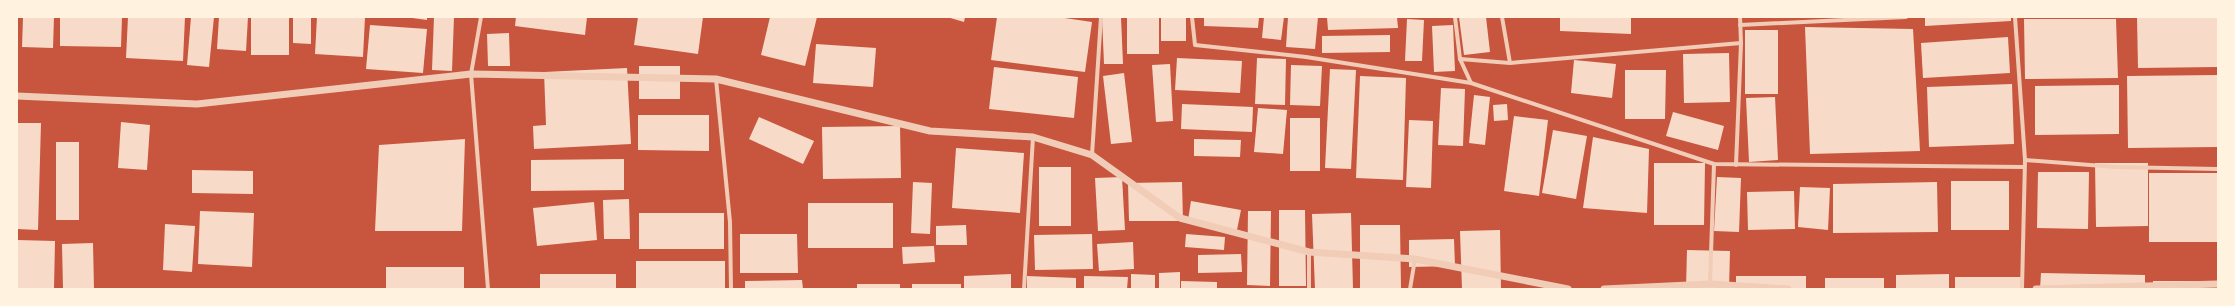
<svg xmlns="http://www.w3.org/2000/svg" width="2235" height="306" font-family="'Sofia Sans Condensed',sans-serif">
  <rect width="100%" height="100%" fill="#c8553d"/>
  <g fill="#f7dbc8">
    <path d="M 23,17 L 54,17 L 53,48 L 22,47 Z"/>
    <path d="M 60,17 L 122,17 L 121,47 L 60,46 Z"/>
    <path d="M 128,17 L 185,17 L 183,61 L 126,58 Z"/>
    <path d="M 191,17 L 214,17 L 209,67 L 187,65 Z"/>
    <path d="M 219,17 L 248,17 L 246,51 L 217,49 Z"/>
    <rect x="251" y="17" width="38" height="38"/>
    <path d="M 293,17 L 311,17 L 311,44 L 293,43 Z"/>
    <path d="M 317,17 L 365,17 L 363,57 L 315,54 Z"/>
    <path d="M 405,17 L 427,17 L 427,20 Z"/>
    <path d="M 434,17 L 454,17 L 452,71 L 432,70 Z"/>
    <path d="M 516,17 L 587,17 L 585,35 L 515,26 Z"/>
    <path d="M 638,17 L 703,17 L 698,54 L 634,45 Z"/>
    <path d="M 770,17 L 817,17 L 805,66 L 761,55 Z"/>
    <path d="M 947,17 L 965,17 L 964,22 Z"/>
    <path d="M 997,17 L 1058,17 L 1092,22 L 1085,72 L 991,60 Z"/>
    <path d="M 1102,17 L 1121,17 L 1123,64 L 1104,64 Z"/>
    <rect x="1127" y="17" width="32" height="37"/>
    <rect x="1161" y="17" width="25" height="24"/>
    <path d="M 1204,17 L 1259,17 L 1258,28 L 1204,26 Z"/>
    <path d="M 1264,17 L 1284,17 L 1281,40 L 1262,38 Z"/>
    <path d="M 1288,17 L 1318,17 L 1315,49 L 1286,47 Z"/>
    <path d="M 1327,17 L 1397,17 L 1398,28 L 1328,30 Z"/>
    <path d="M 1459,17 L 1486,17 L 1490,52 L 1464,55 Z"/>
    <path d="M 1560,17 L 1631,17 L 1631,34 L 1560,31 Z"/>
    <path d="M 1925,17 L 2011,17 L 2011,21 L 1925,26 Z"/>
    <path d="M 2137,17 L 2218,17 L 2218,67 L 2138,68 Z"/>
    <path d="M 1407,19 L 1424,20 L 1422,61 L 1405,61 Z"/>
    <path d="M 2024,19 L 2116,19 L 2118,78 L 2025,79 Z"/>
    <path d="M 370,25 L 427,29 L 423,73 L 366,69 Z"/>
    <path d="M 1453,25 L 1455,71 L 1434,72 L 1432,26 Z"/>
    <path d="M 1805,27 L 1913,29 L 1920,151 L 1810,154 Z"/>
    <rect x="1745" y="30" width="33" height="64"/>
    <path d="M 509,33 L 510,66 L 488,66 L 487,34 Z"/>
    <path d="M 1390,35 L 1390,52 L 1322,53 L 1322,36 Z"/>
    <path d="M 2008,37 L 2010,73 L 1923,78 L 1921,43 Z"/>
    <path d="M 816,44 L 876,48 L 873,87 L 813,83 Z"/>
    <path d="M 1729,53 L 1730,102 L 1684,103 L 1683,54 Z"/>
    <path d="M 1177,58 L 1242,61 L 1240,93 L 1175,90 Z"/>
    <path d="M 1257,58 L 1286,59 L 1285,105 L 1255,104 Z"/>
    <path d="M 1574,60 L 1616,64 L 1612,98 L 1571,93 Z"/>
    <path d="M 1170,64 L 1173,121 L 1156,122 L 1152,65 Z"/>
    <path d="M 1291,65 L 1322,66 L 1320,106 L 1290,105 Z"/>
    <rect x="639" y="66" width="41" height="33"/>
    <path d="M 994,67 L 1078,77 L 1074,118 L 989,109 Z"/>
    <path d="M 627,68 L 631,144 L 534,149 L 533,126 L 546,125 L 544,72 Z"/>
    <path d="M 1330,69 L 1356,70 L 1351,169 L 1325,168 Z"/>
    <path d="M 1625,70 L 1666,70 L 1665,119 L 1625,119 Z"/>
    <path d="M 1124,73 L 1132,142 L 1111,144 L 1103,76 Z"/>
    <path d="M 2218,75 L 2218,147 L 2128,148 L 2127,76 Z"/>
    <path d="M 1360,76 L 1406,78 L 1403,180 L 1356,178 Z"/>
    <path d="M 2012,84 L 2014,144 L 1929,147 L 1927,87 Z"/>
    <path d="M 2119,85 L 2119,134 L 2035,135 L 2035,86 Z"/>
    <path d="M 1441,88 L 1465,89 L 1463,146 L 1438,145 Z"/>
    <path d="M 1474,95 L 1490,97 L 1485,145 L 1469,143 Z"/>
    <path d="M 1775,97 L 1778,160 L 1749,162 L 1746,98 Z"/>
    <path d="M 1182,104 L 1253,107 L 1252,132 L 1181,129 Z"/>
    <path d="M 1507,104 L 1508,120 L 1494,121 L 1493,105 Z"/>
    <path d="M 1258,108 L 1287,110 L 1283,154 L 1254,152 Z"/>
    <path d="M 1673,112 L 1724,126 L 1718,150 L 1666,136 Z"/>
    <path d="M 638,115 L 709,115 L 709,151 L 638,150 Z"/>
    <path d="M 1514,116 L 1548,120 L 1539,196 L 1504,191 Z"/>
    <path d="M 759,117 L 814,141 L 803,164 L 749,139 Z"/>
    <rect x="1290" y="118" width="30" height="53"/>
    <path d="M 1409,120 L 1433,121 L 1431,188 L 1406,187 Z"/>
    <path d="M 121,122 L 150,125 L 147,170 L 118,168 Z"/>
    <path d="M 17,123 L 41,123 L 38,230 L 17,229 Z"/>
    <path d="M 900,126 L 901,178 L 823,179 L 822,127 Z"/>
    <path d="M 1553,130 L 1587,136 L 1576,199 L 1542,193 Z"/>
    <path d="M 1593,137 L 1649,149 L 1647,213 L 1583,208 Z"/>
    <path d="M 465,139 L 462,231 L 375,231 L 379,145 Z"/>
    <path d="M 1194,139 L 1241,140 L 1240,157 L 1194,156 Z"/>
    <rect x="56" y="142" width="23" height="78"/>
    <path d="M 956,148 L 1024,153 L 1020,213 L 952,208 Z"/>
    <path d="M 624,159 L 624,190 L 531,191 L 531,160 Z"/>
    <path d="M 1654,163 L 1705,163 L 1704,225 L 1654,225 Z"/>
    <path d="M 2095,163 L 2148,163 L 2148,226 L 2096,227 Z"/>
    <rect x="1039" y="167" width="32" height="59"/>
    <path d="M 192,170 L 253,171 L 253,194 L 192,193 Z"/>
    <path d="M 2038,172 L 2089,172 L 2088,229 L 2037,228 Z"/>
    <rect x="2149" y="173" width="69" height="69"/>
    <path d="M 1122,177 L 1125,230 L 1098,231 L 1095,178 Z"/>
    <path d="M 1717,177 L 1741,178 L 1739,232 L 1714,231 Z"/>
    <rect x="1951" y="181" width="58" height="49"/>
    <path d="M 913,182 L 932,183 L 930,234 L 911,233 Z"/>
    <path d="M 1182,182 L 1183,221 L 1129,221 L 1128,183 Z"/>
    <path d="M 1937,182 L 1938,232 L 1833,233 L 1833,184 Z"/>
    <path d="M 1800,187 L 1830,188 L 1828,230 L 1798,227 Z"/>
    <path d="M 1794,191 L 1795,229 L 1748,230 L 1747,192 Z"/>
    <path d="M 629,199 L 630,239 L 604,239 L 603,200 Z"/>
    <path d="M 1191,201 L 1241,210 L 1237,230 L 1188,220 Z"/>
    <path d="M 594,202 L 597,240 L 537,246 L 533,208 Z"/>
    <rect x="808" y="203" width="85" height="45"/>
    <path d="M 1279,210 L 1305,210 L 1306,286 L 1279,286 Z"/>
    <path d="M 200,211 L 254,213 L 252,267 L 198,264 Z"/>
    <path d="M 1248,211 L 1271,211 L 1270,286 L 1247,285 Z"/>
    <rect x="639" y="213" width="85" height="36"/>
    <path d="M 1351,213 L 1353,289 L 1315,289 L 1312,214 Z"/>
    <path d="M 165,224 L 195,226 L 192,272 L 163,270 Z"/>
    <path d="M 966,225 L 967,245 L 936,245 L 936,226 Z"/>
    <path d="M 1360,225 L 1400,225 L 1401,289 L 1360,289 Z"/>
    <path d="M 1500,230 L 1501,289 L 1462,289 L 1460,231 Z"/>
    <path d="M 740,234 L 797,234 L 798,273 L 740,273 Z"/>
    <path d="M 1092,234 L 1093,269 L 1035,270 L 1034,235 Z"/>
    <path d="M 1186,234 L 1225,237 L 1224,250 L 1185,247 Z"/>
    <path d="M 1454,239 L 1455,266 L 1409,267 L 1409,240 Z"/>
    <path d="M 17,240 L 55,241 L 54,289 L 17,289 Z"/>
    <path d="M 1133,242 L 1134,269 L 1099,271 L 1097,244 Z"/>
    <path d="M 93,243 L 94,289 L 63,289 L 62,244 Z"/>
    <path d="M 934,246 L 935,262 L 903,264 L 902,247 Z"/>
    <path d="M 1687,250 L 1730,251 L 1729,289 L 1686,289 Z"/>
    <path d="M 1241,254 L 1242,272 L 1198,273 L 1198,255 Z"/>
    <rect x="636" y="261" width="89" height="28"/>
    <rect x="386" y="267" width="78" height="22"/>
    <path d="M 1180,272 L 1180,289 L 1159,289 L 1159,273 Z"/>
    <path d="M 2041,273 L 2145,275 L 2145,289 L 2040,289 Z"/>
    <rect x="540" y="274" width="76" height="15"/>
    <path d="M 1011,274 L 1011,289 L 964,289 L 964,276 Z"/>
    <path d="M 1131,274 L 1155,275 L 1155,289 L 1131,289 Z"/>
    <path d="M 1949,274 L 1949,289 L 1896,289 L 1896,275 Z"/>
    <path d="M 1027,276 L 1076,278 L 1076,289 L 1027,289 Z"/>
    <path d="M 1084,276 L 1128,277 L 1127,289 L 1084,289 Z"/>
    <rect x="1736" y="276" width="70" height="13"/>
    <rect x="1955" y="277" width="66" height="12"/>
    <rect x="1825" y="278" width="59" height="11"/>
    <path d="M 802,280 L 803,289 L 745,289 L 745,281 Z"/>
    <path d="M 1181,281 L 1217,282 L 1217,289 L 1181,289 Z"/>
    <rect x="2153" y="281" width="44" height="8"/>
    <rect x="857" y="284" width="43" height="5"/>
    <rect x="912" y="284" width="49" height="5"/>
  </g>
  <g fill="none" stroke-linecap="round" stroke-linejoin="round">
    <g stroke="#f1ccb7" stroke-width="4">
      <path d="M 481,17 L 471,74 L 488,289"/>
      <path d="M 1192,17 L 1195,45 L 1306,57 L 1471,83 L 1714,164 L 2023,167"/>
      <path d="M 1455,17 L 1460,59 L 1471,83"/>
      <path d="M 1502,17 L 1510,63"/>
      <path d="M 2015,17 L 2025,160 L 2022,289"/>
      <path d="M 1740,25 L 1906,17"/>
      <path d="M 1460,59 L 1510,63 L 1741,43"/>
      <path d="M 716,79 L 730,222 L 731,289"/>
      <path d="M 1092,155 L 1101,17"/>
      <path d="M 2025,160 L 2116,167 L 2218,169"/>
      <path d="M 1736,165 L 1741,43 L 1740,17"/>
      <path d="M 1710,284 L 1714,164"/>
      <path d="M 1024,289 L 1033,137"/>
      <path d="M 1309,289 L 1309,252"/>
      <path d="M 1410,289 L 1415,259"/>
    </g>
    <g stroke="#f1ccb7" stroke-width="7">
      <path d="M 17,96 L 197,104 L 471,74 L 716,79 L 930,131 L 1033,137 L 1092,155 L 1180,218 L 1309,252 L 1415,259 L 1568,289"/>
      <path d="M 1604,289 L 1710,284 L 1788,289"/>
      <path d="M 2036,289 L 2218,284"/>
    </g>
  </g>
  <rect width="2235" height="306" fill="none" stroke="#fff3e0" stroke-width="36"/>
</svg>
